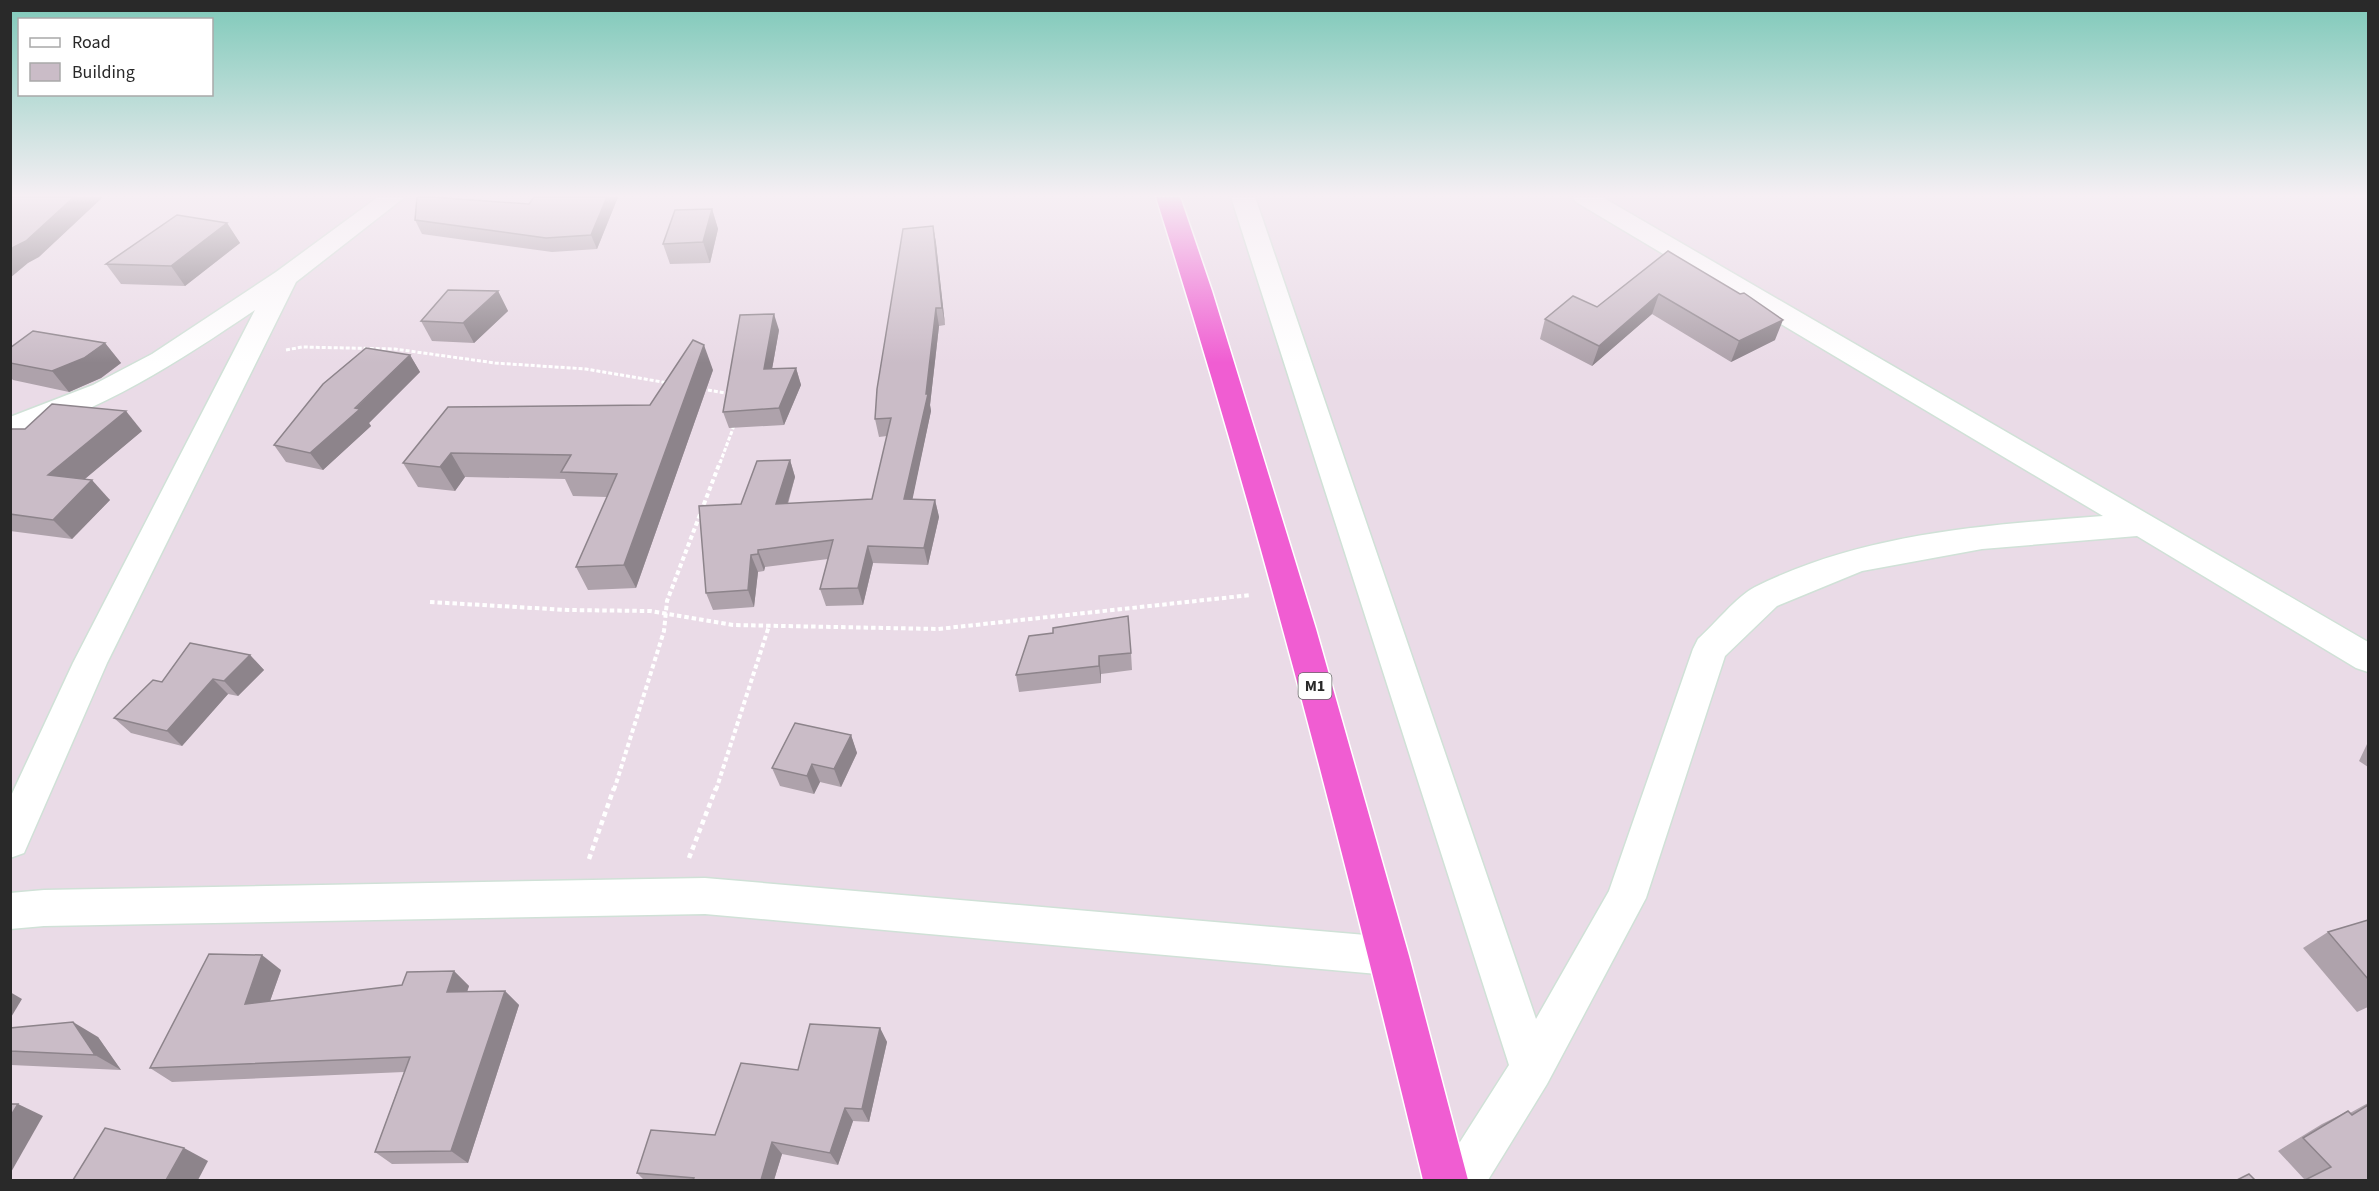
<svg xmlns="http://www.w3.org/2000/svg" width="2379" height="1191" font-family="'Source Sans 3',sans-serif">
  <rect width="100%" height="100%" fill="#eadbe7"/>
  <g fill="none" stroke-linecap="round" stroke-linejoin="round">
    <g stroke="#d0e1d7" stroke-width="3">
      <g id="minor">
        <path d="M 378,197 L 405,197 L 296,282 L 107,663 L 24,853 L 10,858 L 10,798 L 73,663 L 255,310 C 178,362 101,412 10,438 L 10,417 L 93,385 L 152,354 L 276,272 Z"/>
        <path d="M 1231,197 L 1255,197 L 1536,1019 L 1609,891 L 1693,649 L 1698,639 C 1714,625 1737,596 1755,587 C 1863,533 1985,525 2103,516 L 1576,202 L 1573,197 L 1602,197 L 2368,642 L 2368,672 L 2356,668 L 2137,536 L 1982,549 L 1862,571 L 1777,606 L 1725,656 L 1646,898 L 1547,1084 L 1488,1180 L 1440,1180 L 1446,1164 L 1509,1065 Z"/>
        <path d="M 705,878 L 1389,937 L 1403,942 L 1409,956 L 1403,970 L 1389,975 L 705,914 L 44,926 L 10,929 L 10,893 L 44,890 Z"/>
      </g>
    </g>
    <g stroke="#fff" stroke-width="3">
      <path id="trunk" d="M 1156,197 L 1180,197 L 1212,291 L 1316,629 L 1409,956 L 1468,1180 L 1423,1180 C 1343,850 1259,520 1156,197 Z"/>
    </g>
    <g stroke="#fff" stroke-width="3" stroke-dasharray="4 2" stroke-linecap="butt">
      <path d="M 286,350 L 302,347 L 395,349 L 495,363 L 586,369 L 668,383"/>
      <path d="M 702,389 L 731,394"/>
      <path d="M 720,463 L 735,423"/>
    </g>
    <g stroke="#fff" stroke-width="4" stroke-dasharray="4.5 3" stroke-linecap="butt">
      <path d="M 430,602 L 568,610 L 650,611 L 733,625 L 938,629 L 1251,595"/>
      <path d="M 614,790 L 664,631 L 667,601 L 720,462"/>
      <path d="M 716,790 L 769,626"/>
    </g>
    <g stroke="#fff" stroke-width="4.5" stroke-dasharray="5 4" stroke-linecap="butt">
      <path d="M 689,858 L 716,788"/>
      <path d="M 589,859 L 614,788"/>
    </g>
    <use href="#minor" fill="#fff" fill-rule="evenodd"/>
    <use href="#trunk" fill="#f05dd2" fill-rule="evenodd"/>
  </g>
  <g fill="#aea2ab">
    <path d="M 618,197 L 597,249 L 552,252 L 422,234 L 415,220 L 529,204 Z"/>
    <path d="M 712,209 L 718,229 L 710,263 L 670,264 L 663,244 Z"/>
    <path d="M 227,223 L 240,243 L 185,286 L 121,284 L 106,264 Z"/>
    <path d="M 933,226 L 936,243 L 945,325 L 939,326 L 930,405 L 931,411 L 912,499 L 935,500 L 939,517 L 928,565 L 873,563 L 863,605 L 826,606 L 820,589 L 828,559 L 765,567 L 764,571 L 758,572 L 754,607 L 713,610 L 706,593 L 741,504 L 790,460 L 795,477 L 788,504 L 872,499 L 887,436 L 879,437 L 875,419 Z"/>
    <path d="M 1668,251 L 1775,340 L 1731,362 L 1652,314 L 1592,366 L 1540,339 L 1545,319 L 1597,307 Z"/>
    <path d="M 498,291 L 508,311 L 474,343 L 432,341 L 421,321 Z"/>
    <path d="M 779,330 L 772,369 L 796,368 L 801,385 L 784,425 L 729,428 L 723,412 Z"/>
    <path d="M 105,343 L 121,363 L 101,378 L 69,392 L 13,380 L 10,377 L 10,348 Z"/>
    <path d="M 410,355 L 420,372 L 369,423 L 371,426 L 323,470 L 286,462 L 274,445 Z"/>
    <path d="M 713,370 L 636,588 L 588,590 L 576,567 L 607,497 L 573,496 L 565,479 L 465,477 L 455,491 L 418,487 L 403,463 L 650,405 Z"/>
    <path d="M 10,429 L 142,431 L 84,479 L 110,500 L 72,539 L 10,531 Z"/>
    <path d="M 1029,636 L 1131,653 L 1132,670 L 1101,674 L 1101,683 L 1019,692 L 1016,675 Z"/>
    <path d="M 250,655 L 264,670 L 238,696 L 228,694 L 182,746 L 131,733 L 114,718 L 162,682 Z"/>
    <path d="M 851,735 L 857,753 L 841,787 L 820,782 L 814,794 L 780,786 L 772,768 Z"/>
    <path d="M 2368,742 L 2368,767 L 2359,761 Z"/>
    <path d="M 2368,920 L 2368,1007 L 2357,1012 L 2303,948 L 2328,932 Z"/>
    <path d="M 281,970 L 270,1001 L 402,985 L 454,971 L 469,986 L 467,992 L 505,991 L 519,1005 L 468,1163 L 392,1164 L 375,1152 L 404,1072 L 172,1082 L 150,1068 Z"/>
    <path d="M 10,1028 L 98,1037 L 121,1070 L 11,1065 Z"/>
    <path d="M 880,1028 L 887,1042 L 869,1122 L 853,1121 L 838,1165 L 782,1154 L 774,1180 L 644,1180 L 637,1173 L 715,1135 L 798,1070 Z"/>
    <path d="M 2368,1103 L 2368,1180 L 2302,1180 L 2304,1179 L 2278,1151 L 2322,1124 L 2348,1111 L 2350,1113 Z"/>
  </g>
  <g fill="#8d848b">
    <path d="M 74,197 L 103,197 L 39,257 L 28,263 L 10,278 L 10,250 Z"/>
    <path d="M 607,197 L 618,197 L 597,249 L 591,235 Z"/>
    <path d="M 712,209 L 718,229 L 710,263 L 703,242 Z"/>
    <path d="M 227,223 L 240,243 L 185,286 L 171,266 Z"/>
    <path d="M 933,226 L 936,243 L 945,325 L 942,308 Z"/>
    <path d="M 498,291 L 508,311 L 474,343 L 463,323 Z"/>
    <path d="M 1659,294 L 1652,314 L 1592,366 L 1599,346 Z"/>
    <path d="M 936,308 L 939,326 L 930,405 L 931,411 L 909,516 L 904,499 L 926,394 Z"/>
    <path d="M 774,314 L 779,330 L 769,386 L 764,369 Z"/>
    <path d="M 1783,320 L 1775,340 L 1731,362 L 1739,341 Z"/>
    <path d="M 105,343 L 121,363 L 101,378 L 69,392 L 52,371 Z"/>
    <path d="M 704,345 L 713,370 L 636,588 L 624,565 Z"/>
    <path d="M 410,355 L 420,372 L 369,423 L 371,426 L 323,470 L 310,453 Z"/>
    <path d="M 796,368 L 801,385 L 784,425 L 779,408 Z"/>
    <path d="M 126,411 L 142,431 L 66,495 L 48,475 Z"/>
    <path d="M 451,453 L 465,477 L 455,491 L 440,467 Z"/>
    <path d="M 790,460 L 795,477 L 782,522 L 776,504 Z"/>
    <path d="M 92,480 L 110,500 L 72,539 L 53,520 Z"/>
    <path d="M 935,500 L 939,517 L 928,565 L 924,548 Z"/>
    <path d="M 868,546 L 873,563 L 863,605 L 858,588 Z"/>
    <path d="M 758,550 L 765,567 L 764,571 L 758,554 Z"/>
    <path d="M 751,555 L 758,572 L 754,607 L 748,590 Z"/>
    <path d="M 250,655 L 264,670 L 238,696 L 224,681 Z"/>
    <path d="M 1099,656 L 1101,674 L 1101,683 L 1099,666 Z"/>
    <path d="M 213,679 L 228,694 L 182,746 L 167,731 Z"/>
    <path d="M 851,735 L 857,753 L 841,787 L 834,769 Z"/>
    <path d="M 812,764 L 820,782 L 814,794 L 807,776 Z"/>
    <path d="M 262,955 L 281,970 L 264,1018 L 245,1004 Z"/>
    <path d="M 454,971 L 469,986 L 462,1006 L 447,992 Z"/>
    <path d="M 505,991 L 519,1005 L 468,1163 L 451,1151 Z"/>
    <path d="M 10,992 L 22,999 L 10,1019 Z"/>
    <path d="M 73,1022 L 98,1037 L 121,1070 L 95,1055 Z"/>
    <path d="M 880,1028 L 887,1042 L 869,1122 L 862,1109 Z"/>
    <path d="M 18,1104 L 43,1116 L 10,1174 L 10,1117 Z"/>
    <path d="M 845,1108 L 853,1121 L 838,1165 L 830,1153 Z"/>
    <path d="M 772,1142 L 782,1154 L 774,1180 L 761,1180 Z"/>
    <path d="M 184,1148 L 208,1161 L 198,1180 L 166,1180 Z"/>
  </g>
  <g fill="#cabcc7" stroke="#8d848b" stroke-width="1.5">
    <path d="M 10,197 L 74,197 L 26,241 L 14,247 L 10,250 Z"/>
    <path d="M 417,197 L 432,197 L 529,204 L 534,197 L 607,197 L 591,235 L 546,238 L 415,220 Z"/>
    <path d="M 712,209 L 703,242 L 663,244 L 675,210 Z"/>
    <path d="M 177,215 L 227,223 L 171,266 L 106,264 Z"/>
    <path d="M 933,226 L 942,308 L 936,308 L 926,394 L 928,394 L 904,499 L 935,500 L 924,548 L 868,546 L 858,588 L 820,589 L 833,540 L 758,550 L 758,554 L 751,555 L 748,590 L 706,593 L 699,506 L 741,504 L 757,461 L 790,460 L 776,504 L 872,499 L 891,418 L 875,419 L 877,389 L 903,229 Z"/>
    <path d="M 1668,251 L 1740,294 L 1744,293 L 1783,320 L 1739,341 L 1659,294 L 1599,346 L 1545,319 L 1573,296 L 1597,307 Z"/>
    <path d="M 448,290 L 498,291 L 463,323 L 421,321 Z"/>
    <path d="M 774,314 L 764,369 L 796,368 L 779,408 L 723,412 L 740,315 Z"/>
    <path d="M 33,331 L 105,343 L 84,358 L 52,371 L 10,363 L 10,348 Z"/>
    <path d="M 693,340 L 704,345 L 624,565 L 576,567 L 617,474 L 561,472 L 571,455 L 451,453 L 440,467 L 403,463 L 448,407 L 650,405 Z"/>
    <path d="M 366,348 L 410,355 L 355,408 L 360,409 L 310,453 L 274,445 L 323,384 Z"/>
    <path d="M 52,404 L 126,411 L 48,475 L 92,480 L 53,520 L 10,514 L 10,429 L 25,429 Z"/>
    <path d="M 1128,616 L 1131,653 L 1099,656 L 1099,666 L 1016,675 L 1029,636 L 1053,633 L 1053,628 Z"/>
    <path d="M 190,643 L 250,655 L 224,681 L 213,679 L 167,731 L 114,718 L 153,680 L 162,682 Z"/>
    <path d="M 795,723 L 851,735 L 834,769 L 812,764 L 807,776 L 772,768 Z"/>
    <path d="M 2368,920 L 2368,979 L 2328,932 Z"/>
    <path d="M 209,954 L 262,955 L 245,1004 L 402,985 L 407,972 L 454,971 L 447,992 L 505,991 L 451,1151 L 375,1152 L 410,1057 L 150,1068 Z"/>
    <path d="M 73,1022 L 95,1055 L 10,1051 L 10,1028 Z"/>
    <path d="M 810,1024 L 880,1028 L 862,1109 L 845,1108 L 830,1153 L 772,1142 L 761,1180 L 693,1180 L 694,1178 L 637,1173 L 651,1130 L 715,1135 L 741,1063 L 798,1070 Z"/>
    <path d="M 10,1104 L 18,1104 L 10,1117 Z"/>
    <path d="M 2368,1105 L 2368,1180 L 2305,1180 L 2331,1167 L 2303,1138 L 2348,1111 L 2352,1115 Z"/>
    <path d="M 105,1128 L 184,1148 L 166,1180 L 73,1180 Z"/>
    <path d="M 2249,1174 L 2255,1180 L 2237,1180 Z"/>
  </g>
  <linearGradient id="sky" x2="0" y2="1"><stop stop-color="#7ec9b9"/><stop offset="0.54" stop-color="#f6eff4"/><stop offset="1" stop-color="#f6eff4" stop-opacity="0"/></linearGradient>
  <rect width="2379" height="363" fill="url(#sky)"/>
  <g text-anchor="middle" dominant-baseline="central" stroke-width="6" stroke-linejoin="round" paint-order="stroke">
    <rect fill="#fff" stroke="#696969" stroke-width="1.5" x="1298.5" y="673" width="33" height="26" rx="4.5"/>
    <g font-size="16" font-weight="bold" fill="#292929">
      <text x="1315" y="686">M1</text>
    </g>
  </g>
  <rect width="2379" height="1191" fill="none" stroke="#292929" stroke-width="24"/>
  <rect x="18" y="18" width="195" height="78" fill="#ffffff" stroke="#a9a9a9" stroke-width="1.5"/>
  <rect x="30" y="38" width="30" height="9" fill="#ffffff" stroke="#a9a9a9" stroke-width="1.5"/>
  <text x="72" y="48" font-size="18" fill="#292929">Road</text>
  <rect x="30" y="63" width="30" height="18" fill="#cabcc7" stroke="#a9a9a9" stroke-width="1.5"/>
  <text x="72" y="78" font-size="18" fill="#292929">Building</text>
</svg>
